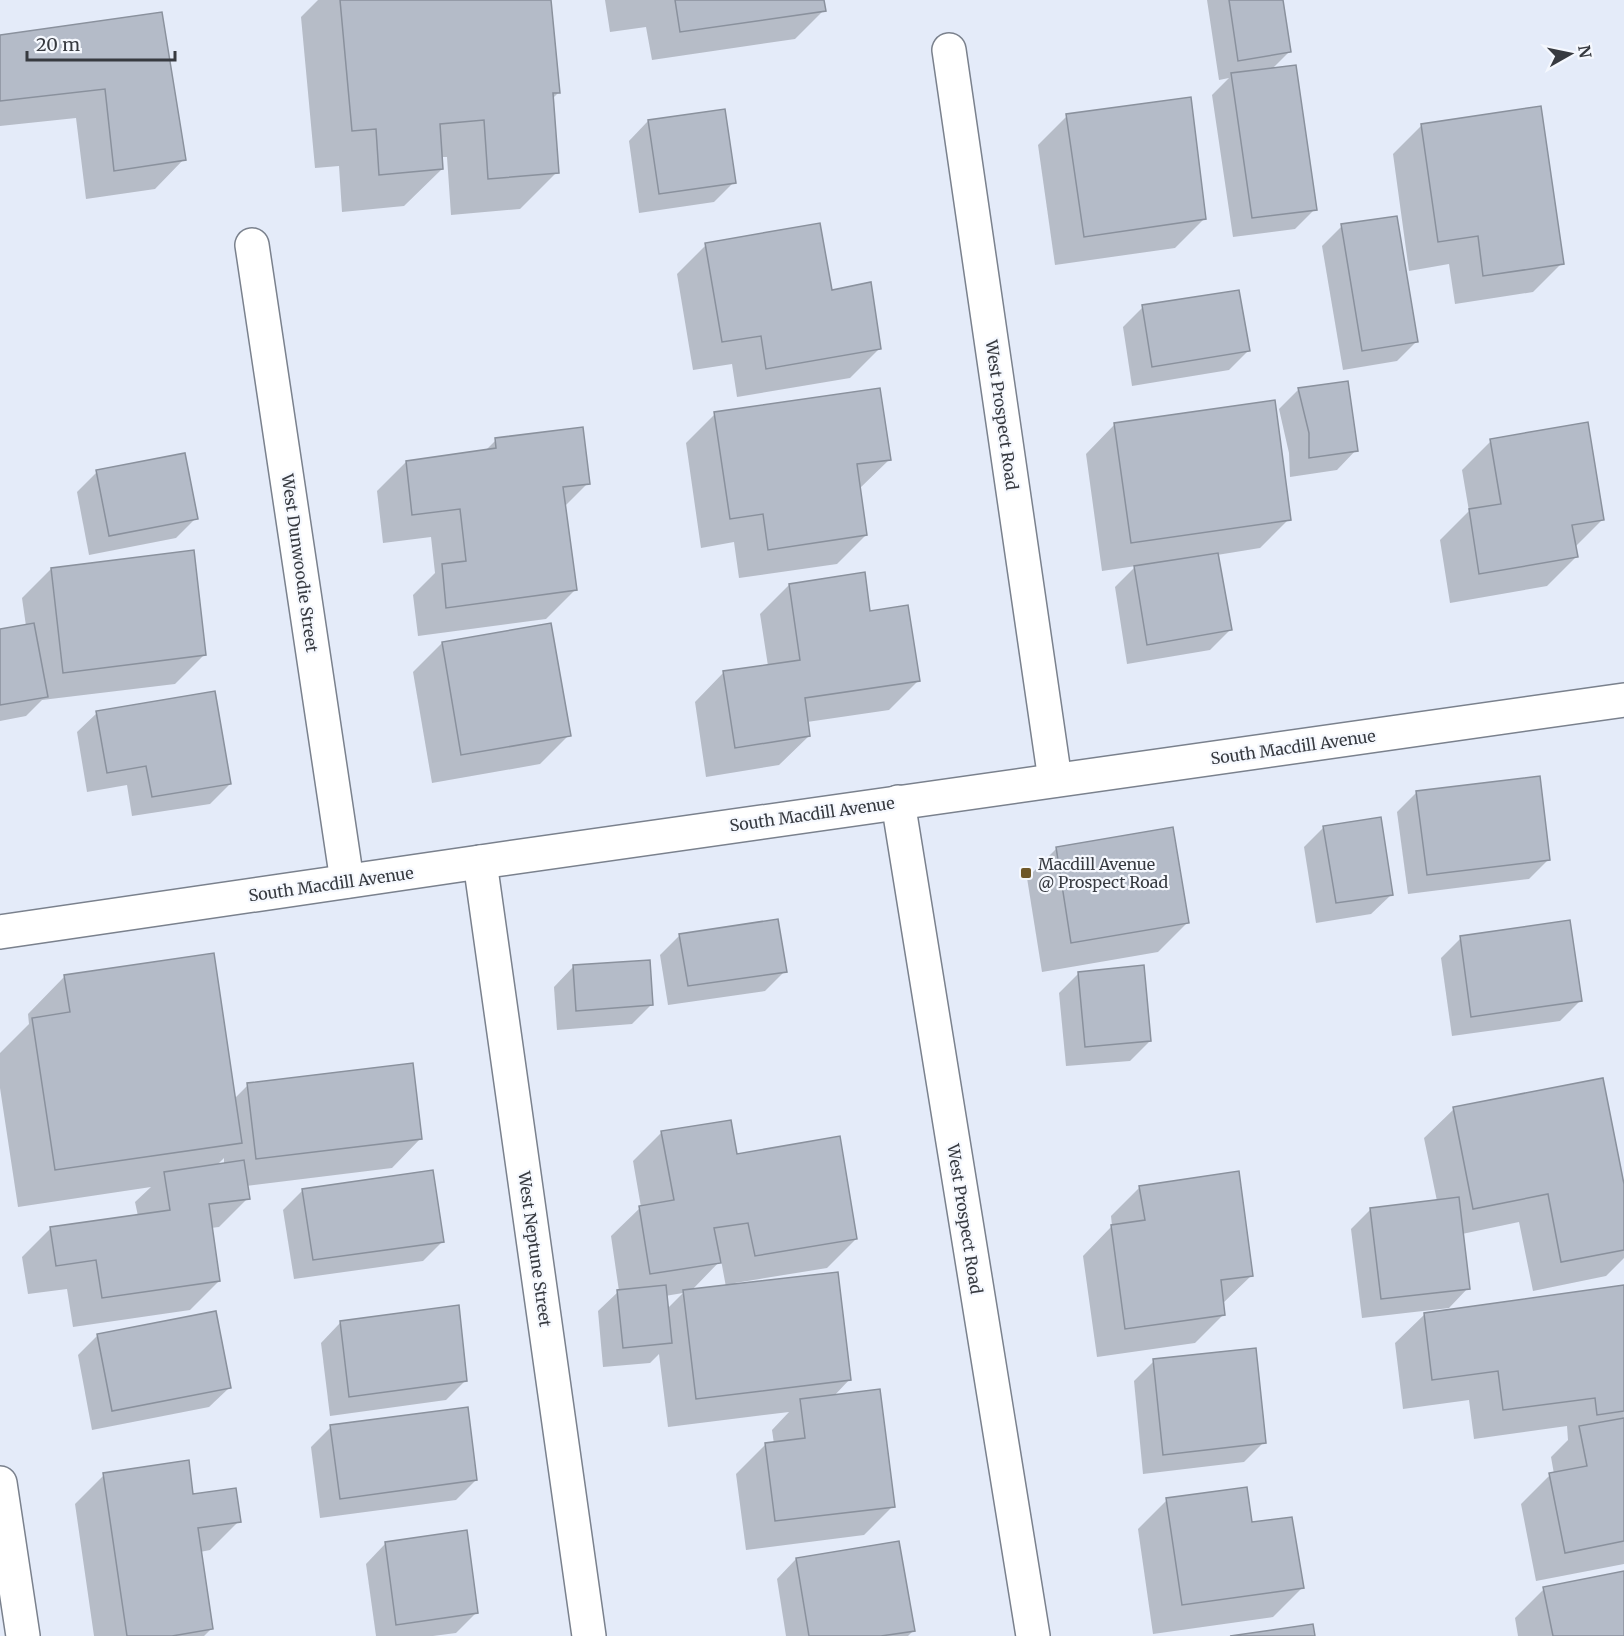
<svg xmlns="http://www.w3.org/2000/svg" width="1624" height="1636" font-family="Merriweather,serif">
  <rect width="100%" height="100%" fill="#e4ebf9"/>
  <g fill="#0003" fill-rule="evenodd">
    <path d="M 318,0 L 550,0 L 559,92 L 552,99 L 557,172 L 520,209 L 451,215 L 447,157 L 441,157 L 442,169 L 404,206 L 342,212 L 339,166 L 315,168 L 301,17 Z"/>
    <path d="M 605,0 L 823,0 L 824,10 L 795,39 L 652,60 L 646,27 L 610,32 Z"/>
    <path d="M 1207,0 L 1282,0 L 1289,52 L 1271,70 L 1315,209 L 1295,229 L 1233,237 L 1212,95 L 1229,78 L 1219,80 Z"/>
    <path d="M 161,13 L 184,159 L 155,189 L 86,199 L 76,118 L 0,126 L 0,36 Z"/>
    <path d="M 1067,116 L 1204,219 L 1175,248 L 1055,265 L 1038,145 Z"/>
    <path d="M 648,121 L 734,182 L 714,202 L 639,213 L 629,141 Z"/>
    <path d="M 1422,125 L 1562,263 L 1533,292 L 1455,304 L 1449,264 L 1409,271 L 1393,154 Z"/>
    <path d="M 1342,226 L 1417,341 L 1397,361 L 1343,370 L 1322,246 Z"/>
    <path d="M 706,245 L 831,291 L 880,348 L 850,378 L 737,397 L 732,364 L 693,370 L 677,274 Z"/>
    <path d="M 1143,307 L 1248,351 L 1229,370 L 1132,386 L 1123,327 Z"/>
    <path d="M 1299,389 L 1356,450 L 1337,470 L 1290,477 L 1289,453 L 1279,409 Z"/>
    <path d="M 715,414 L 890,459 L 860,488 L 866,535 L 837,564 L 739,578 L 734,542 L 701,548 L 686,443 Z"/>
    <path d="M 1115,424 L 1289,519 L 1260,548 L 1217,555 L 1230,630 L 1210,650 L 1127,664 L 1115,587 L 1136,566 L 1102,571 L 1086,454 Z"/>
    <path d="M 496,440 L 588,483 L 564,507 L 575,590 L 546,619 L 418,636 L 413,595 L 435,573 L 431,537 L 383,543 L 377,491 L 406,462 L 485,451 Z"/>
    <path d="M 1491,441 L 1603,519 L 1575,547 L 1576,557 L 1547,586 L 1450,603 L 1440,540 L 1469,511 L 1462,470 Z"/>
    <path d="M 97,472 L 196,518 L 176,538 L 89,555 L 77,492 Z"/>
    <path d="M 51,569 L 204,655 L 175,684 L 42,700 L 26,716 L 0,721 L 0,630 L 26,626 L 22,598 Z"/>
    <path d="M 789,585 L 869,612 L 918,681 L 889,710 L 807,722 L 809,736 L 779,765 L 706,777 L 695,702 L 724,672 L 768,666 L 760,614 Z"/>
    <path d="M 442,643 L 569,735 L 540,764 L 432,783 L 413,672 Z"/>
    <path d="M 97,713 L 230,784 L 210,804 L 132,816 L 127,785 L 87,792 L 77,732 Z"/>
    <path d="M 1417,792 L 1549,859 L 1529,879 L 1408,894 L 1397,812 Z"/>
    <path d="M 1324,827 L 1391,895 L 1371,914 L 1316,923 L 1304,847 Z"/>
    <path d="M 1056,849 L 1188,922 L 1158,952 L 1042,972 L 1027,878 Z"/>
    <path d="M 680,935 L 785,971 L 765,991 L 668,1005 L 660,955 Z"/>
    <path d="M 1461,938 L 1580,1001 L 1560,1021 L 1452,1036 L 1441,958 Z"/>
    <path d="M 573,967 L 652,1004 L 632,1024 L 557,1030 L 554,987 Z"/>
    <path d="M 1079,973 L 1150,1041 L 1130,1061 L 1066,1066 L 1059,993 Z"/>
    <path d="M 65,976 L 234,1099 L 248,1085 L 421,1138 L 392,1168 L 246,1186 L 248,1198 L 219,1227 L 211,1228 L 219,1281 L 190,1310 L 73,1327 L 67,1289 L 28,1294 L 22,1257 L 51,1228 L 138,1216 L 135,1202 L 151,1187 L 18,1207 L 0,1088 L 0,1053 L 29,1024 L 28,1014 ZM 224,1158 L 224,1164 L 217,1165 Z"/>
    <path d="M 1454,1109 L 1624,1192 L 1624,1258 L 1606,1276 L 1533,1291 L 1519,1222 L 1462,1234 L 1468,1288 L 1449,1308 L 1362,1318 L 1351,1229 L 1371,1209 L 1437,1201 L 1424,1138 Z"/>
    <path d="M 662,1132 L 735,1156 L 856,1239 L 827,1268 L 735,1283 L 735,1286 L 850,1379 L 833,1397 L 893,1506 L 864,1535 L 746,1550 L 736,1474 L 766,1444 L 774,1444 L 772,1430 L 789,1412 L 668,1427 L 659,1354 L 650,1363 L 603,1367 L 598,1311 L 619,1291 L 611,1236 L 641,1207 L 633,1161 ZM 721,1260 L 726,1287 L 691,1291 ZM 683,1293 L 667,1309 L 665,1296 Z"/>
    <path d="M 1140,1187 L 1252,1275 L 1222,1304 L 1224,1314 L 1195,1343 L 1097,1357 L 1083,1256 L 1112,1226 L 1111,1216 Z"/>
    <path d="M 303,1190 L 443,1241 L 423,1261 L 294,1279 L 283,1210 Z"/>
    <path d="M 1624,1286 L 1624,1564 L 1536,1581 L 1521,1504 L 1550,1475 L 1554,1474 L 1551,1457 L 1568,1440 L 1567,1426 L 1474,1439 L 1469,1400 L 1403,1409 L 1395,1343 L 1425,1314 Z"/>
    <path d="M 340,1323 L 466,1380 L 446,1400 L 330,1416 L 321,1343 Z"/>
    <path d="M 98,1335 L 229,1388 L 209,1407 L 92,1430 L 78,1355 Z"/>
    <path d="M 1154,1361 L 1264,1442 L 1244,1462 L 1143,1474 L 1134,1381 Z"/>
    <path d="M 331,1427 L 476,1480 L 456,1500 L 320,1518 L 311,1447 Z"/>
    <path d="M 104,1475 L 192,1496 L 239,1521 L 210,1550 L 200,1552 L 211,1629 L 204,1636 L 94,1636 L 75,1504 Z"/>
    <path d="M 1167,1500 L 1251,1524 L 1302,1588 L 1273,1617 L 1153,1634 L 1138,1529 Z"/>
    <path d="M 385,1544 L 476,1613 L 456,1633 L 433,1636 L 376,1636 L 366,1564 Z"/>
    <path d="M 796,1559 L 914,1630 L 908,1636 L 786,1636 L 777,1579 Z"/>
    <path d="M 1624,1573 L 1624,1636 L 1518,1636 L 1515,1618 L 1544,1589 Z"/>
  </g>
  <g fill="#b4bbc8" stroke="#8a919d" stroke-width="1.5">
    <path d="M 340,0 L 551,0 L 560,93 L 553,93 L 559,173 L 488,179 L 484,120 L 440,124 L 443,169 L 379,175 L 376,129 L 352,131 Z"/>
    <path d="M 675,0 L 824,0 L 826,11 L 680,32 Z"/>
    <path d="M 1229,0 L 1283,0 L 1291,52 L 1238,61 Z"/>
    <path d="M 162,12 L 186,160 L 114,171 L 105,89 L 0,101 L 0,35 Z"/>
    <path d="M 1296,65 L 1317,210 L 1252,218 L 1231,73 Z"/>
    <path d="M 1191,97 L 1206,219 L 1084,237 L 1066,114 Z"/>
    <path d="M 1541,106 L 1564,264 L 1483,276 L 1478,236 L 1438,242 L 1421,124 Z"/>
    <path d="M 725,109 L 736,183 L 659,194 L 648,120 Z"/>
    <path d="M 1397,216 L 1418,342 L 1362,351 L 1341,224 Z"/>
    <path d="M 820,223 L 832,290 L 871,282 L 881,349 L 766,369 L 761,336 L 722,342 L 705,243 Z"/>
    <path d="M 1239,290 L 1250,351 L 1152,367 L 1142,305 Z"/>
    <path d="M 1348,381 L 1358,451 L 1309,458 L 1309,433 L 1298,388 Z"/>
    <path d="M 880,388 L 891,460 L 857,464 L 867,535 L 768,550 L 763,514 L 730,519 L 714,412 Z"/>
    <path d="M 1275,400 L 1291,520 L 1131,543 L 1114,423 Z"/>
    <path d="M 1588,422 L 1604,520 L 1572,525 L 1578,557 L 1479,574 L 1469,509 L 1501,504 L 1490,439 Z"/>
    <path d="M 583,427 L 590,484 L 563,487 L 577,590 L 446,608 L 442,564 L 466,561 L 460,509 L 412,515 L 406,461 L 496,448 L 495,438 Z"/>
    <path d="M 185,453 L 198,519 L 109,536 L 96,470 Z"/>
    <path d="M 194,550 L 206,655 L 63,673 L 51,568 Z"/>
    <path d="M 1218,553 L 1232,630 L 1147,645 L 1134,566 Z"/>
    <path d="M 865,572 L 870,611 L 908,605 L 920,681 L 805,698 L 810,736 L 735,748 L 723,671 L 800,660 L 789,584 Z"/>
    <path d="M 34,623 L 48,697 L 0,705 L 0,629 Z"/>
    <path d="M 551,623 L 571,736 L 461,755 L 442,642 Z"/>
    <path d="M 215,691 L 231,784 L 152,797 L 146,766 L 107,773 L 96,711 Z"/>
    <path d="M 1540,776 L 1550,860 L 1427,875 L 1416,791 Z"/>
    <path d="M 1381,817 L 1393,895 L 1336,903 L 1323,826 Z"/>
    <path d="M 1173,827 L 1189,923 L 1071,943 L 1056,847 Z"/>
    <path d="M 778,919 L 787,972 L 688,986 L 679,934 Z"/>
    <path d="M 1570,920 L 1582,1001 L 1471,1017 L 1460,936 Z"/>
    <path d="M 214,953 L 242,1143 L 55,1170 L 32,1018 L 70,1012 L 64,975 Z"/>
    <path d="M 650,960 L 653,1005 L 576,1011 L 573,965 Z"/>
    <path d="M 1144,965 L 1151,1041 L 1085,1047 L 1078,972 Z"/>
    <path d="M 413,1063 L 422,1139 L 256,1159 L 247,1083 Z"/>
    <path d="M 1603,1078 L 1624,1184 L 1624,1250 L 1561,1262 L 1548,1194 L 1473,1209 L 1453,1107 Z"/>
    <path d="M 731,1120 L 737,1154 L 840,1136 L 857,1239 L 755,1256 L 748,1223 L 714,1228 L 721,1263 L 650,1274 L 639,1206 L 674,1200 L 661,1131 Z"/>
    <path d="M 244,1160 L 250,1199 L 209,1204 L 220,1281 L 102,1298 L 96,1260 L 56,1266 L 50,1227 L 170,1210 L 164,1172 Z"/>
    <path d="M 433,1170 L 444,1242 L 313,1260 L 302,1189 Z"/>
    <path d="M 1239,1171 L 1253,1276 L 1221,1280 L 1225,1315 L 1125,1329 L 1111,1225 L 1145,1220 L 1139,1186 Z"/>
    <path d="M 1459,1197 L 1470,1289 L 1381,1299 L 1370,1208 Z"/>
    <path d="M 838,1272 L 851,1380 L 696,1399 L 683,1290 Z"/>
    <path d="M 666,1285 L 672,1343 L 623,1348 L 617,1290 Z"/>
    <path d="M 1624,1285 L 1624,1411 L 1597,1415 L 1595,1398 L 1503,1410 L 1498,1371 L 1432,1380 L 1424,1313 Z"/>
    <path d="M 459,1305 L 467,1381 L 349,1397 L 340,1321 Z"/>
    <path d="M 216,1311 L 231,1388 L 112,1411 L 97,1334 Z"/>
    <path d="M 1256,1348 L 1266,1443 L 1163,1455 L 1153,1359 Z"/>
    <path d="M 880,1389 L 895,1507 L 775,1521 L 765,1443 L 805,1438 L 800,1399 Z"/>
    <path d="M 468,1407 L 477,1480 L 340,1499 L 330,1425 Z"/>
    <path d="M 1624,1418 L 1624,1541 L 1565,1553 L 1549,1473 L 1587,1466 L 1579,1426 Z"/>
    <path d="M 189,1460 L 193,1494 L 236,1488 L 241,1522 L 198,1528 L 213,1629 L 172,1636 L 127,1636 L 103,1473 Z"/>
    <path d="M 1247,1487 L 1252,1522 L 1292,1517 L 1304,1588 L 1182,1605 L 1166,1498 Z"/>
    <path d="M 467,1530 L 478,1613 L 396,1625 L 385,1542 Z"/>
    <path d="M 899,1541 L 915,1631 L 881,1636 L 809,1636 L 796,1558 Z"/>
    <path d="M 1624,1571 L 1624,1636 L 1553,1636 L 1543,1587 Z"/>
    <path d="M 1313,1624 L 1315,1636 L 1230,1636 Z"/>
  </g>
  <g fill="none" stroke-linecap="round" stroke-linejoin="round">
    <g stroke="#7a818d" stroke-width="36">
      <g id="minor">
        <path d="M 949,50 L 1055,780"/>
        <path d="M 252,245 L 347,881"/>
        <path d="M 898,802 L 1033,1636"/>
        <path d="M 480,862 L 589,1636"/>
        <path d="M 0,1483 L 23,1636"/>
      </g>
    </g>
    <g stroke="#7a818d" stroke-width="36">
      <path id="tertiary" d="M 0,932 L 480,862 L 1624,700"/>
    </g>
    <use href="#minor" stroke="#fff" stroke-width="33"/>
    <use href="#tertiary" stroke="#fff" stroke-width="33"/>
  </g>
  <rect fill="#6f5828" stroke="#f5f8fe" stroke-width="2" x="1020" y="867" width="12" height="12" rx="3"/>
  <g text-anchor="middle" dominant-baseline="central" stroke-width="4.5" stroke-linejoin="round" paint-order="stroke">
    <g font-size="16" fill="#373a40" stroke="#f5f8fe">
      <text transform="translate(1002 415) rotate(82)">West Prospect Road</text>
      <text transform="translate(300 563) rotate(82)">West Dunwoodie Street</text>
      <text transform="translate(1293 747) rotate(-8)">South Macdill Avenue</text>
      <text transform="translate(812 814) rotate(-8)">South Macdill Avenue</text>
      <text transform="translate(331 884) rotate(-8)">South Macdill Avenue</text>
      <text transform="translate(965 1219) rotate(81)">West Prospect Road</text>
      <text transform="translate(535 1249) rotate(82)">West Neptune Street</text>
    </g>
    <g font-size="16" fill="#373a40" stroke="#f5f8fe" text-anchor="start">
      <text x="1038" y="864">Macdill Avenue<tspan x="1038" dy="18">@ Prospect Road</tspan></text>
    </g>
  </g>
  <g transform="translate(1570 54) rotate(81)" stroke="#f5f8fe" stroke-width="4.5" paint-order="stroke">
  <path d="M0-4.5L10 22L0 15L-10 22Z" fill="#373a40"/>
  <text y="-9" font-size="16" font-weight="bold" text-anchor="middle" fill="#373a40">N</text>
  </g>
  <path d="M27 51v9h148v-9" fill="none" stroke="#373a40" stroke-width="3"/>
  <text x="36" y="51" font-size="18" fill="#373a40" stroke="#f5f8fe" stroke-width="4.5" paint-order="stroke">20 m</text>
</svg>
